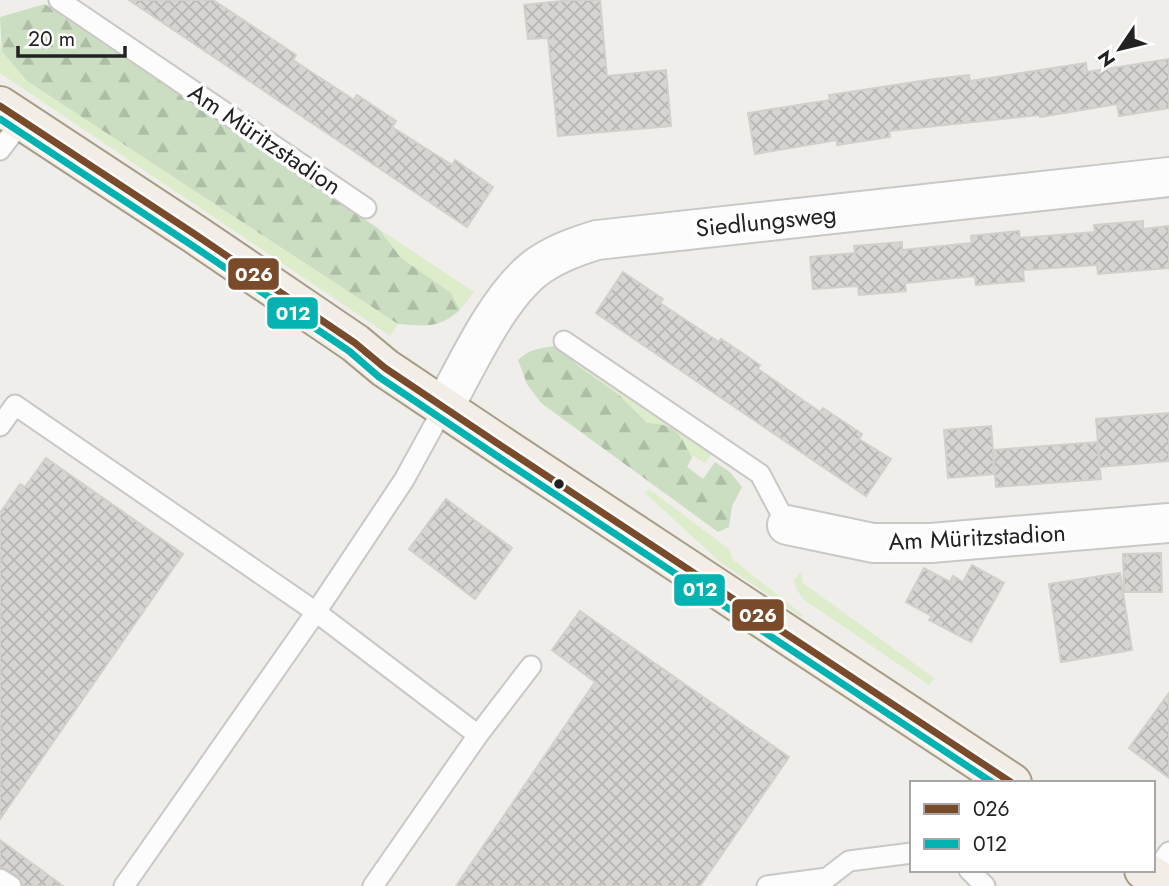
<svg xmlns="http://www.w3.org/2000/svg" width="1169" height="886" font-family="Jost,sans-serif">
  <defs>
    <pattern id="forest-firs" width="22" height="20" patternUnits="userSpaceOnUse" patternTransform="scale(1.75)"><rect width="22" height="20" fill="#cbdec1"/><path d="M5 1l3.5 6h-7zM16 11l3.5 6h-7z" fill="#aebea6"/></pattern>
    <pattern id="building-cross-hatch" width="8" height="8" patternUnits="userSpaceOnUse" patternTransform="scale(1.75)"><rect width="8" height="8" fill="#d7d4d2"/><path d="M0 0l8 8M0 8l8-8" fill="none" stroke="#b8b6b4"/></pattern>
  </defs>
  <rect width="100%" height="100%" fill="#f0eeeb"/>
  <g fill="#ddeccb">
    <path d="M 0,42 L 2,51 L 27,81 L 398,324 L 390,336 L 0,73 Z"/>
    <path d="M 379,229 L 474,292 L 460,310 L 451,293 L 401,259 Z"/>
    <path d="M 570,357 L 713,453 L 705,463 L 694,456 L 692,458 L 680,436 L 647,423 L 619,395 L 577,365 Z"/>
    <path d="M 649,489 L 729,549 L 732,559 L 803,615 L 801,617 L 720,562 L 645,493 Z"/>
    <path d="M 801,572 L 803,583 L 934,678 L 929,685 L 803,599 L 796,588 L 794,580 Z"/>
  </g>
  <g fill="url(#forest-firs)">
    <path d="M 45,4 L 379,229 L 401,258 L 451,293 L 460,310 C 438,329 426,326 398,324 L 27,81 L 2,51 L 0,17 Z"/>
    <path d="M 555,346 L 570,357 L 577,365 L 619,395 L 647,423 C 678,425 679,433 692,458 L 687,467 L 703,479 L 715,462 L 730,472 L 742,487 L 732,506 L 729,527 L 718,532 L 541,403 L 527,384 L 518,360 C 529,349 540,348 555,346 Z"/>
  </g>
  <g fill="url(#building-cross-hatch)" stroke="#d3d0cc" stroke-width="2">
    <path d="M 129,0 L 213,0 L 296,55 L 293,60 L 354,100 L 357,95 L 396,121 L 392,127 L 452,165 L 455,160 L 493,187 L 467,227 Z"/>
    <path d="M 571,0 L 600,0 L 607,76 L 666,70 L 671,126 L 558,136 L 548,38 L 528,39 L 524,5 Z"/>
    <path d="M 1169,59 L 1169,108 L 1119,116 L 1117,104 L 1040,117 L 1040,115 L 889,131 L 890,137 L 837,145 L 837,140 L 755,154 L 748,113 L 830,100 L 829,95 L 934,79 L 969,75 L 970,81 L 1086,63 L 1087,72 Z"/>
    <path d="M 1143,221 L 1143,229 L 1169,226 L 1169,268 L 1098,274 L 1097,265 L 1023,270 L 1024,281 L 976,285 L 975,276 L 905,283 L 906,291 L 859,295 L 858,286 L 813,289 L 810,257 L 855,253 L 854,246 L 902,242 L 902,250 L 972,243 L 971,236 L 1019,231 L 1020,238 L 1095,232 L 1094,225 Z"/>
    <path d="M 623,272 L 663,299 L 660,303 L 719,342 L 721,339 L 760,365 L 758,369 L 820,412 L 823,408 L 862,434 L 859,439 L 891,459 L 866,496 L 596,313 Z"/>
    <path d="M 1169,413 L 1169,461 L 1100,467 L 1096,419 Z"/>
    <path d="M 991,426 L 993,450 L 1097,442 L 1101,479 L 996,487 L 993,452 L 994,474 L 948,478 L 944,430 Z"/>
    <path d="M 46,458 L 183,554 L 0,819 L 0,513 L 20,484 L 25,487 Z"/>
    <path d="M 446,499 L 512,548 L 475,599 L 409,549 Z"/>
    <path d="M 1161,553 L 1162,592 L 1124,592 L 1123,554 Z"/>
    <path d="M 972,565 L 1004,583 L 971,642 L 929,620 L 932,616 L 906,602 L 924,568 L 950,582 L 953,576 L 963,582 Z"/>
    <path d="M 1120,573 L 1132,650 L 1061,662 L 1049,584 Z"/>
    <path d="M 580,611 L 789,757 L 700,886 L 456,886 L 595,682 L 552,650 Z"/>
    <path d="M 1169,693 L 1169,778 L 1129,748 Z"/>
    <path d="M 0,840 L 63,886 L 23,886 L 18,876 L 0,867 Z"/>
  </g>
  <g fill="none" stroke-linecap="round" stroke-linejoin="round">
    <g stroke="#c9c8c7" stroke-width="23">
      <g id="service">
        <path d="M 59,0 L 366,208"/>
        <path d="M 0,150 L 22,121"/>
        <path d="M 564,341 L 760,474 L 787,525"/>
        <path d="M 0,426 L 15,405 L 316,612 L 478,735"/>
        <path d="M 969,870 L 985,886"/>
        <path d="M 1152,876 L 1169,852"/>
        <path d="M 0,879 L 11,886"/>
        <path d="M 124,886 L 316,612 L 404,480 L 444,407"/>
        <path d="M 373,886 L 478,735 L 531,666"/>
        <path d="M 767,886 L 827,878 L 849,861 L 912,853"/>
      </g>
    </g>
    <g stroke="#c9c8c7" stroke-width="42">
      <g id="minor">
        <path d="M 444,407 C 467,365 496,301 533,270 C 552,255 574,247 597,240 L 1169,177"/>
        <path d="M 787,525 L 873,543 L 931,543 L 1169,523"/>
      </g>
    </g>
    <g stroke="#a79c86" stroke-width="42">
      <g id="primary">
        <path d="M 0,106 L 196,235 L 355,343 L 385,368 L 509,451 L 1012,783"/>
        <path d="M 1144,870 L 1167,886"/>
      </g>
    </g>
    <use href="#service" stroke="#fdfcfc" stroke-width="19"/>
    <use href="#minor" stroke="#fdfcfc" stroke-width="38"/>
    <use href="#primary" stroke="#f3ede7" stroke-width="38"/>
    <g stroke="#fff" stroke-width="12">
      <path id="bus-1" d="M 0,106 L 196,235 L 355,343 L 385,368 L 509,451 L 1012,783"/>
    </g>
    <g stroke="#fff" stroke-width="12">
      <path id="bus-2" d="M 0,119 L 190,244 L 349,351 L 379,377 L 503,460 L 993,783"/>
    </g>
    <use href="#bus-1" stroke="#7a4b2a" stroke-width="7"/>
    <use href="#bus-2" stroke="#05b2b2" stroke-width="7"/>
  </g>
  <circle fill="#222" stroke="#fff" stroke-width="2.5" cx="559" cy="484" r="6"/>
  <g text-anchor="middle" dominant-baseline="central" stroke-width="7" stroke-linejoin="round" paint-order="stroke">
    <g font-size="24" fill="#222" stroke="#fff">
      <text transform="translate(265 139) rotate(34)">Am Müritzstadion</text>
      <text transform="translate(766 221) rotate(-6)">Siedlungsweg</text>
      <text transform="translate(977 537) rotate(-3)">Am Müritzstadion</text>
    </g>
  </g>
  <g stroke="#fff" stroke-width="2.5">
    <rect x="227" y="257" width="53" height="34" rx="7" fill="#7a4b2a"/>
    <rect x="266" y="296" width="53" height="34" rx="7" fill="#05b2b2"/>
    <rect x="673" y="573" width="53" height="34" rx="7" fill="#05b2b2"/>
    <rect x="731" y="598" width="54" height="34" rx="7" fill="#7a4b2a"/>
  </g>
  <g font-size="19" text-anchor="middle" font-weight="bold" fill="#fff">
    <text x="254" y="281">026</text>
    <text x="293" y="320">012</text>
    <text x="700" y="596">012</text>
    <text x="758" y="622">026</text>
  </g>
  <rect x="910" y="781" width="245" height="91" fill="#ffffff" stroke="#a7a7a7" stroke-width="2"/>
  <rect x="924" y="804" width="35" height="10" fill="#7a4b2a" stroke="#a7a7a7" stroke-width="2"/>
  <text x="973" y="816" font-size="21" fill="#222222">026</text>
  <rect x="924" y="839" width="35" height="10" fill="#05b2b2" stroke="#a7a7a7" stroke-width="2"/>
  <text x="973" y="851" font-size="21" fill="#222222">012</text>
  <g transform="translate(1120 49) rotate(235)" stroke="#ffffff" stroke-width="5" paint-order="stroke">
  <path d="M0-5L12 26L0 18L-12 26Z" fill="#222222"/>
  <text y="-10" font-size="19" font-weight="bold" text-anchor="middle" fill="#222222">N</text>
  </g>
  <path d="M18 46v10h107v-10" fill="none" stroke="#222222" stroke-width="3.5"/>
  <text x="28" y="46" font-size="21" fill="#222222" stroke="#ffffff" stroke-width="5" paint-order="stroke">20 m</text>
</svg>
